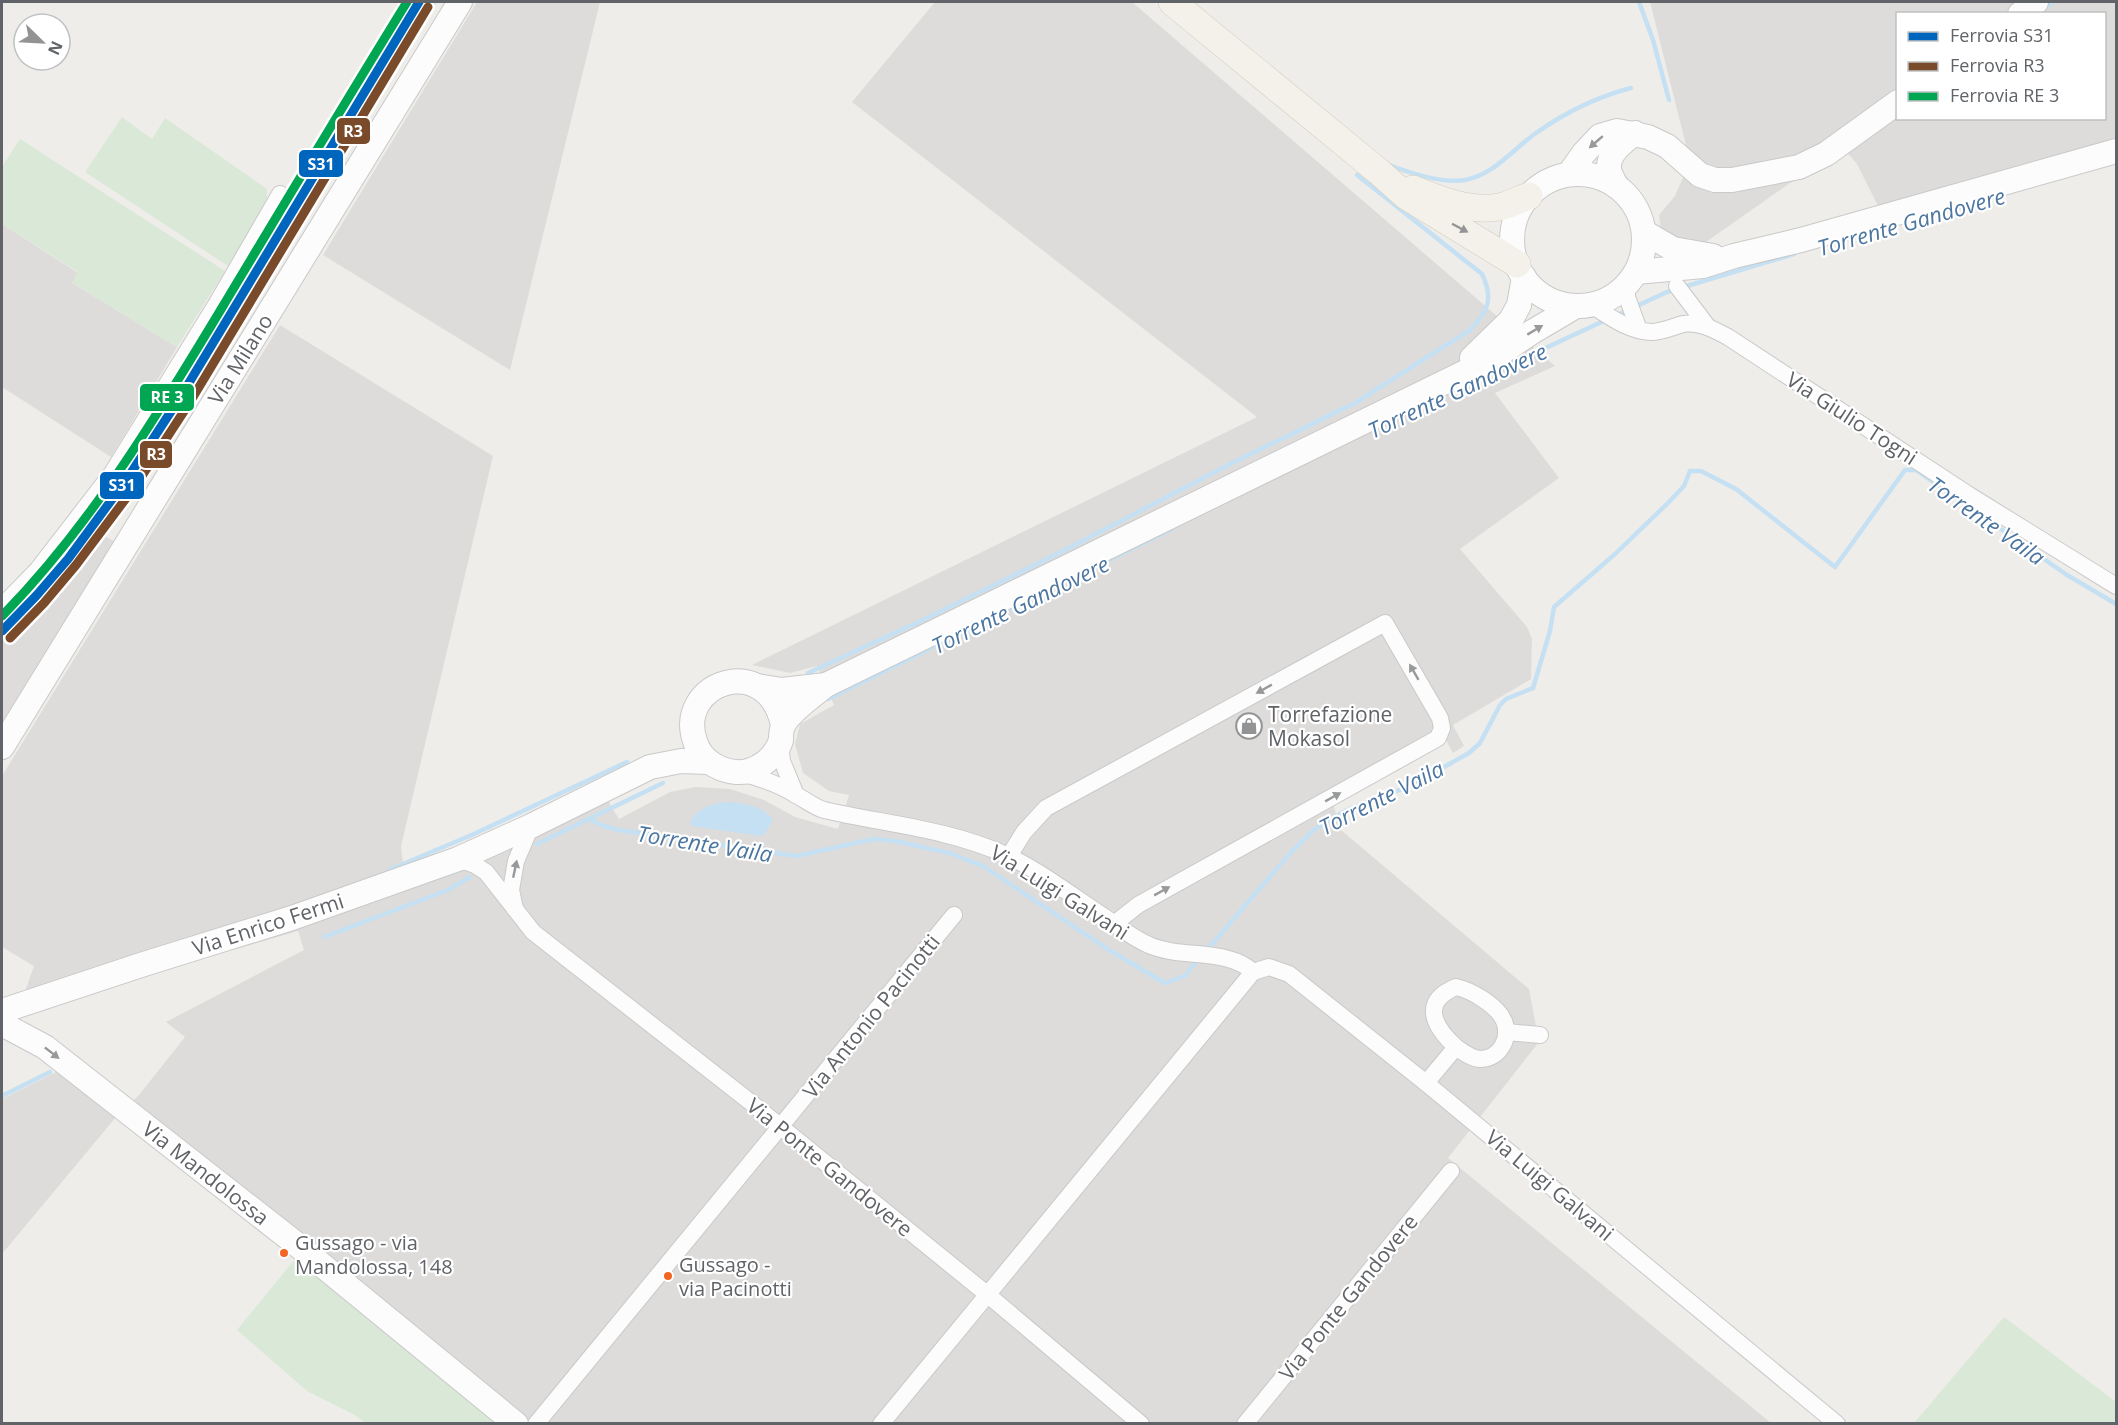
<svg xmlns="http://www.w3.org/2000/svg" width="2118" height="1425" font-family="'Open Sans',sans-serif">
  <rect width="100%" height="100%" fill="#efedea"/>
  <g fill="#dedcda" fill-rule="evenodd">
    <path d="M 477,2 L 600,2 L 510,370 L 323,255 Z"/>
    <path d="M 935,2 L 1132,2 L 1555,366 L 1495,393 L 1559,478 L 1460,549 L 1527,627 L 1532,639 L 1531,679 L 1453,725 L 1464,746 L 1453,753 L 1446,740 L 1333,804 L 1341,830 L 1529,989 L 1539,1042 L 1448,1158 L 1771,1423 L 527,1423 L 308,1242 L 295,1259 L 116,1117 L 2,1254 L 2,1099 L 56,1072 L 116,1117 L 139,1095 L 185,1037 L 166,1022 L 304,950 L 298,931 L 198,960 L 15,1020 L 34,966 L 2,947 L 2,776 L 280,325 L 493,456 L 401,846 L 405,882 L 604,794 L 619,819 L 670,792 L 695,787 L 730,789 L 764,800 L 795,817 L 838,829 L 849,795 L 829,791 L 803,773 L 795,744 L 800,724 L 834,705 L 817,666 L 790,673 L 752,665 L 1257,417 L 852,102 Z"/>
    <path d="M 1650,2 L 2116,2 L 2116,146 L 1881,212 L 1857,164 L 1845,150 L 1790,183 L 1696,249 L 1662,236 L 1659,215 L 1675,196 L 1690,161 ZM 1898,14 L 2104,14 L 2104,118 L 1898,118 Z"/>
    <path d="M 2,224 L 78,273 L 72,283 L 177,347 L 111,457 L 2,387 Z"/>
    <path d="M 97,532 L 114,541 L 2,731 L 2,640 L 48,591 Z"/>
  </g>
  <g fill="#dae8d7">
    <path d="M 122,117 L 152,139 L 165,118 L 267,189 L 267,201 L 228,266 L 85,172 Z"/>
    <path d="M 20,139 L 225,271 L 177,347 L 72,283 L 78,272 L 2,224 L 2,167 Z"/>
    <path d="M 295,1259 L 495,1423 L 365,1423 L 355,1415 L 307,1391 L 237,1330 Z"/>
    <path d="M 2004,1317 L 2116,1402 L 2116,1423 L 1914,1423 Z"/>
  </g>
  <path fill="#c4e0f2" d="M 730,802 C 746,804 762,806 773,819 L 765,834 L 760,836 L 692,826 L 690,822 C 700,806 713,803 730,802 Z"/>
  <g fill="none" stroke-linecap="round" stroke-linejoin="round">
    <g stroke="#c4e0f2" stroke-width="4.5">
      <path d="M 1639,2 L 1653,40 L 1669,100"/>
      <path d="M 2043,9 L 2053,2"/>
      <path d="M 418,27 L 434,2"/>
      <path d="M 1389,165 C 1410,173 1442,184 1465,180 C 1495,174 1512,150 1536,133 C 1566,112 1596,97 1631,88"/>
      <path d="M 1615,316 L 1667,292 L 1794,254"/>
      <path d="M 1449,393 L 1608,319"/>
      <path d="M 808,673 L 923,620 L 1067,549 L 1234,462 L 1355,403 L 1470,330 C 1488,311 1494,299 1482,274 L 1357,175"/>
      <path d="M 828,699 L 1172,529"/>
      <path d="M 589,819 L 603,826 L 619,830 L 796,856 L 874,839 L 895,841 L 949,853 L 983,866 L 1109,950 L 1165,983 L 1185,976 L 1198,959"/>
      <path d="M 537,844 L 663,783"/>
      <path d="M 389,870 L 474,834 L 627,762"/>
      <path d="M 324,937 L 448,890 L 470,877"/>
      <path d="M 1206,951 L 1292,851 L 1315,829 L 1347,810 L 1410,786 L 1469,753 L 1480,743 L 1500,705 L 1506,699 L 1533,688 L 1550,631 L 1554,607 L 1615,554 L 1669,502 L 1684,486 L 1690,471 L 1701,471 L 1736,489 L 1835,567 L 1905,470 L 1916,470 L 2067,575 L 2116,604"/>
      <path d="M 2,1096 L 50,1072"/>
    </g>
    <g stroke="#c9c9c9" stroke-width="18">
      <g id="street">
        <path d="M 1627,285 L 1627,297 L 1639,330"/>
        <path d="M 1677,286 L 1708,327"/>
        <path d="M 1591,305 C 1609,316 1628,331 1651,332 C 1662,332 1672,327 1683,324 C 1698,321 1715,330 1728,337 L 1969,495 L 2116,586"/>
        <path d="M 2,606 L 38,569 L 112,473 L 217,303 L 280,194"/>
        <path d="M 780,743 L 782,761 L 796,795"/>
        <path d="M 741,773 C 760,778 779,784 796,795 C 806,800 814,807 824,810 C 885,824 949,829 1006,855 C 1040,871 1071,895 1103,916 C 1118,926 1132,938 1149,945 C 1180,959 1229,948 1253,972"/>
        <path d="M 1009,856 L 1024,832 L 1046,808 L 1385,623 L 1440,718 L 1442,728 L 1438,738 L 1138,905 L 1114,924"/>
        <path d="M 458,859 L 475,865 L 486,872 L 533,932 L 749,1101 L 988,1295 L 1141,1424"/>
        <path d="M 515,909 L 511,890 L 516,861 L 531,826"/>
        <path d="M 1506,1032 L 1540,1035"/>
        <path d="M 1426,1083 L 1456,1047 C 1463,1052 1472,1059 1481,1059 C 1500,1058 1511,1038 1504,1021 C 1498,1006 1471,990 1456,987 C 1420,1002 1434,1027 1456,1047"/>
        <path d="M 536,1424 L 954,915"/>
        <path d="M 881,1424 L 1253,972 L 1269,967 L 1289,974 L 1426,1083 L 1837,1424"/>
        <path d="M 1245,1424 L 1451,1171"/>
      </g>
    </g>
    <g stroke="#c9c9c9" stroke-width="26">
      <g id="secondary">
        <path d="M 2020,14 L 2036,2"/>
        <path d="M 1569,174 L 1584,153 L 1600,136 L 1617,131 L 1648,137 L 1667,146 L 1700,175 L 1715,180 L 1732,180 L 1799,167 L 1826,154 L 1898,102"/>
        <circle cx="1578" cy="240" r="66"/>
        <path d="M 1616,186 C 1614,181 1609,173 1609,168 C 1608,152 1625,141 1635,133"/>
        <path d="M 1644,232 L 1673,249 L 1713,256"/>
        <path d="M 1636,272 L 1703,266 L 1734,256 L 1801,240 L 2116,151"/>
        <path d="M 1472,358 L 1511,320 L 1519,305 L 1524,277"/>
        <path d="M 757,686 L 782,690 L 826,685"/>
        <path d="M 783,725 C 767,650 675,683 695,741 C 698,752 705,760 714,765 C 728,773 744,775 758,767 C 768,762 778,751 781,740 C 781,735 781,730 783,726 C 788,713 815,694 826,685 L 1490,360 L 1532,332 L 1576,306"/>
        <path d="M 2,747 L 460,2"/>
        <path d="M 2,1011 L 144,964 L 292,918 L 458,859 L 531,826 L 650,767 L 681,761 L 708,762"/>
        <path d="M 2,1024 L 45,1047 L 295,1243 L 516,1424"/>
      </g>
    </g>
    <g stroke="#d4ccbb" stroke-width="28">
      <g id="primary">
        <path d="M 1172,2 L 1378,171 L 1406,196 L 1517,264"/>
        <path d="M 1413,189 C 1439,200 1471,212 1499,207 C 1509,205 1520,199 1529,196"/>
      </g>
    </g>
    <use href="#street" stroke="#fdfcfc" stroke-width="16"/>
    <use href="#secondary" stroke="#fdfcfc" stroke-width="24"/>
    <use href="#primary" stroke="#f3f1ea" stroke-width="27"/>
    <g stroke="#fff" stroke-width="14">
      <path id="rail-1" d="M 2,631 L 36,596 L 68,559 L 127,479 L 181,396 L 419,2"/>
    </g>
    <g stroke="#fff" stroke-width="14">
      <path id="rail-2" d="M 10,638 L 44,603 L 76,565 L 136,485 L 190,402 L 428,7"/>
    </g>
    <g stroke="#fff" stroke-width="14">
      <path id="rail-3" d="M 2,616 C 94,522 161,409 229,296 C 288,198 347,99 407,2"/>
    </g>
    <use href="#rail-1" stroke="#0065bd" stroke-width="9"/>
    <use href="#rail-2" stroke="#7a4b2a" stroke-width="9"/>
    <use href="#rail-3" stroke="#00a651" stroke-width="9"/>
  </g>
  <defs><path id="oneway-solid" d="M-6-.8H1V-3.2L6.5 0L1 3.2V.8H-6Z" transform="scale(1.5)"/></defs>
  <g fill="#97999b">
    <use href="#oneway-solid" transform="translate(1596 142) rotate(139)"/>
    <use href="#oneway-solid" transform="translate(1535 330) rotate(-31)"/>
    <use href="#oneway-solid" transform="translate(1414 672) rotate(-120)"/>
    <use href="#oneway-solid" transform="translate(1264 689) rotate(151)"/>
    <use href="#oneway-solid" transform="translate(1333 797) rotate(-29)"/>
    <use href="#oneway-solid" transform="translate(515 869) rotate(-78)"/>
    <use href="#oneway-solid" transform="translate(1162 891) rotate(-29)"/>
    <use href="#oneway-solid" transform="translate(52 1053) rotate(38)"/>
  </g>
  <use fill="#939595" href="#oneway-solid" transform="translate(1460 228) rotate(28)"/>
  <defs>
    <g id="shop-ring" transform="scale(1.35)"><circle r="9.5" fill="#fff" stroke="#929395" stroke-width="1.5"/><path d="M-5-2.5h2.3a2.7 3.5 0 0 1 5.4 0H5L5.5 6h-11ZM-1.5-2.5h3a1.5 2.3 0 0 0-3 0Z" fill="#929395"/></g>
  </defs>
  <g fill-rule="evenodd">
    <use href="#shop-ring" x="1249" y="726"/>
  </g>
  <g fill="#f26522" stroke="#fff" stroke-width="2">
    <circle cx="284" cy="1253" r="5"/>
    <circle cx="668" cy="1276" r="5"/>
  </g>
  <g text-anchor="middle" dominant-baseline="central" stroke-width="4.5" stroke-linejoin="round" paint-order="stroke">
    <g font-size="20" fill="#606367" stroke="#fff" text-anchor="start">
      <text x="295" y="1242">Gussago - via<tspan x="295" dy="24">Mandolossa, 148</tspan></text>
      <text x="679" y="1264">Gussago -<tspan x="679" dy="24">via Pacinotti</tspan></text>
    </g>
    <g font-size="21" fill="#606367" stroke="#fff">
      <text transform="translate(240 359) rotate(-58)">Via Milano</text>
      <text transform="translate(1852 418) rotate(33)">Via Giulio Togni</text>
      <text transform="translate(1060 892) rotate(32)">Via Luigi Galvani</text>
      <text transform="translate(268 924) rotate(-18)">Via Enrico Fermi</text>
      <text transform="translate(871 1016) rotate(-51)">Via Antonio Pacinotti</text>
      <text transform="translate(830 1167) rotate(39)">Via Ponte Gandovere</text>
      <text transform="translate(206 1173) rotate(38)">Via Mandolossa</text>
      <text transform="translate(1550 1185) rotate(40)">Via Luigi Galvani</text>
      <text transform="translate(1348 1297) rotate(-51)">Via Ponte Gandovere</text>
    </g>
    <g font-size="21" fill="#606367" stroke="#fff" text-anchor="start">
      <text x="1268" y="714">Torrefazione<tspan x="1268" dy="24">Mokasol</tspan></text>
    </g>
    <g font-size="22" font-style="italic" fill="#4c76a0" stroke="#fff">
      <text transform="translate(1911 221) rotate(-16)">Torrente Gandovere</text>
      <text transform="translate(1457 390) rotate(-25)">Torrente Gandovere</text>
      <text transform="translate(1987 520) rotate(35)">Torrente Vaila</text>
      <text transform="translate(1020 604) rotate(-26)">Torrente Gandovere</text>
      <text transform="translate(1381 797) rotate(-27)">Torrente Vaila</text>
      <text transform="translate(705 843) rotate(9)">Torrente Vaila</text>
    </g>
  </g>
  <g stroke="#fff" stroke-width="2">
    <rect x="336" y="117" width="35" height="28" rx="6" fill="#7a4b2a"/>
    <rect x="298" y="149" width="46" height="29" rx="6" fill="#0065bd"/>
    <rect x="139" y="383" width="56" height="29" rx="6" fill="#00a651"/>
    <rect x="139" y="440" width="34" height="29" rx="6" fill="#7a4b2a"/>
    <rect x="99" y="471" width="46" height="29" rx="6" fill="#0065bd"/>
  </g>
  <g font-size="16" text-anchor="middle" font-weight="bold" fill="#fff">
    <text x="353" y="137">R3</text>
    <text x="321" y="170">S31</text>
    <text x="167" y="403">RE 3</text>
    <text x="156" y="460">R3</text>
    <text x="122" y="491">S31</text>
  </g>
  <rect width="2118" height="1425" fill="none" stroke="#606367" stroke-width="6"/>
  <rect x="1896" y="12" width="210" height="108" fill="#ffffff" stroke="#bfc1c2" stroke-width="1.5"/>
  <rect x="1908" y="32" width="30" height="9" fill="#0065bd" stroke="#bfc1c2" stroke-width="1.5"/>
  <text x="1950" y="42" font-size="18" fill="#606367">Ferrovia S31</text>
  <rect x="1908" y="62" width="30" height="9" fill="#7a4b2a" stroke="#bfc1c2" stroke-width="1.5"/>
  <text x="1950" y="72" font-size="18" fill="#606367">Ferrovia R3</text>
  <rect x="1908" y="92" width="30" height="9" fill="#00a651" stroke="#bfc1c2" stroke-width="1.5"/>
  <text x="1950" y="102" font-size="18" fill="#606367">Ferrovia RE 3</text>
  <g transform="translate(42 42) rotate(114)"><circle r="28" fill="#ffffff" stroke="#bfc1c2" stroke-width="1.5"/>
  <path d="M0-4.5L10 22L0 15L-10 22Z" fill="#929395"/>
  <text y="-9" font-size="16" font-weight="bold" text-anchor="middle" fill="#606367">N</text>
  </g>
</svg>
